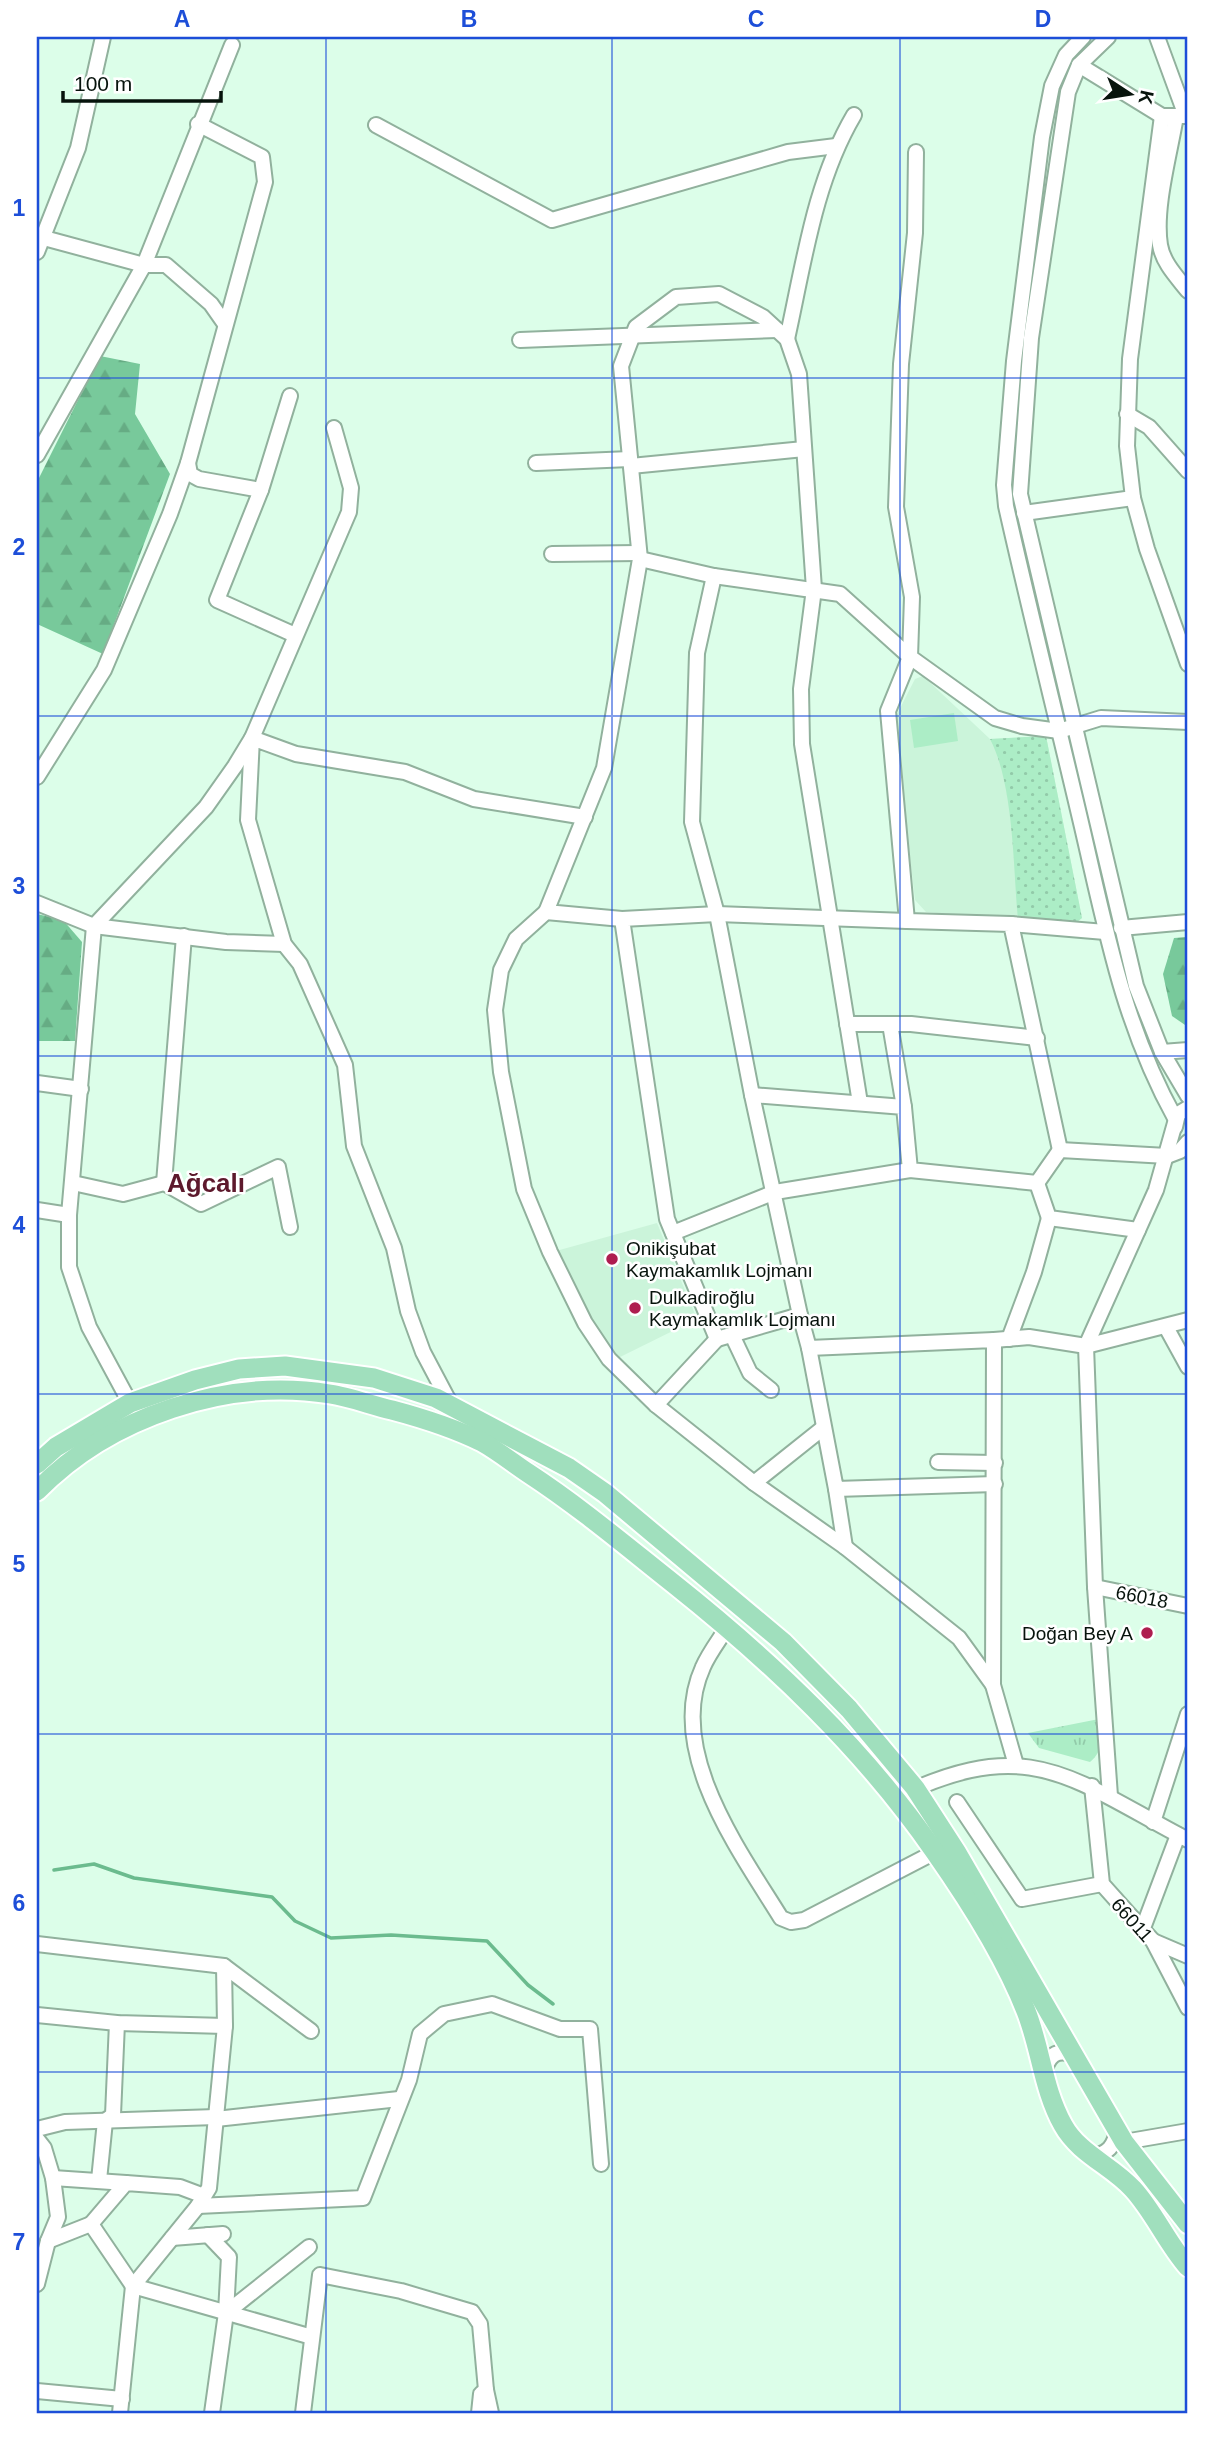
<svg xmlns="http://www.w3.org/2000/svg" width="1225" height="2450" font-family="Helvetica,sans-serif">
  <defs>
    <pattern id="grass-dots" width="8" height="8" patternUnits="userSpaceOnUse" patternTransform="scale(1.75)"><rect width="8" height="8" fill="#acedc6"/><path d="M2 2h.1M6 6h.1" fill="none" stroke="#92caa9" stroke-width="1.8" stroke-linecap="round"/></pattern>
    <pattern id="forest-firs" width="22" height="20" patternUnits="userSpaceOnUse" patternTransform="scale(1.75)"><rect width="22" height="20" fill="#78c99b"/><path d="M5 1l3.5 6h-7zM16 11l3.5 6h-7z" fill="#66ac84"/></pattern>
    <pattern id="park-tufts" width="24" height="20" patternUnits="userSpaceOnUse" patternTransform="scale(1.75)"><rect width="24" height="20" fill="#acedc6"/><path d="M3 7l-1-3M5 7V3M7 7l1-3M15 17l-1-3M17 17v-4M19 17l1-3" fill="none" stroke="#92caa9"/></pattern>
  </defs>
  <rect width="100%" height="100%" fill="#dcfee9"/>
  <g fill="#cbf4da">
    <path d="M 923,676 L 990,739 L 1046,736 L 1082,918 L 1073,925 L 926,912 L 915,900 L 894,720 L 915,679 Z"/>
    <path d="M 657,1223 L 697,1319 L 614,1360 L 556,1251 Z"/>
  </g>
  <path fill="url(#grass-dots)" d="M 1046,736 L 1082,918 L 1073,925 L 1018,920 C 1013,867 1014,785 990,739 Z"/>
  <g fill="url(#forest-firs)">
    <path d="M 100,356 L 140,364 L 135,414 L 170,474 L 103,654 L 37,624 L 37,482 Z"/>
    <path d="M 37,914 L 63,920 L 82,942 L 75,1041 L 37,1041 Z"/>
    <path d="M 1188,937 L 1188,1027 L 1172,1016 L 1163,974 L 1174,938 Z"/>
  </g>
  <path fill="url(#park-tufts)" d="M 1099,1719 C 1100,1737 1105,1750 1090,1762 L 1039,1748 L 1028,1733 Z"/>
  <path fill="#acedc6" d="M 954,713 L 958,741 L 914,748 L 910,720 Z"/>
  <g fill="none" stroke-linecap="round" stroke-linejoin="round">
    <path stroke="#6bbb8e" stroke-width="3.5" d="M 54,1870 L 94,1864 L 134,1878 L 272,1897 L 295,1921 L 331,1938 L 391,1935 L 487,1941 L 528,1985 L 553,2004"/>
    <g stroke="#91b19d" stroke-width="18">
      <g id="minor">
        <path d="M 1083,37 L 1066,55 L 1052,86 L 1042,137 L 1014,361 L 1004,485 L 1006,506 C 1030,613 1057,720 1082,827 C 1106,930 1123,1024 1175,1118"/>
        <path d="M 1108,37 L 1079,65 L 1068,92 L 1031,338 L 1020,494 L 1136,986 L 1162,1052 L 1188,1096"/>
        <path d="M 1157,37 L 1186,116"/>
        <path d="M 1079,65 L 1162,116 L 1188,116"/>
        <path d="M 1162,116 L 1130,359 L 1127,446 L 1133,498 L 1147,549 L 1188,664"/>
        <path d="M 1176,116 C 1170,153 1154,208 1160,245 C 1163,263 1177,277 1188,291"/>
        <path d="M 376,125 L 552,220 L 788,152 L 836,146"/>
        <path d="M 916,152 L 915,233 L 901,364 L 896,507 L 912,597 L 910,657 L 995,718 L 1022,726 L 1059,731 L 1101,718 L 1188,722"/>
        <path d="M 44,238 L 144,265 L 166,265 L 211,304 L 225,324"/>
        <path d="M 37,252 L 78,148 L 103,37"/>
        <path d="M 787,339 C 804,263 814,183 854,115"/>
        <path d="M 520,340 L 777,330"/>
        <path d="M 290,396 L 261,490 L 217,600 L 295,635"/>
        <path d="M 1127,414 L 1149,427 L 1188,471"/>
        <path d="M 37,455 L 144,265 L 232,45"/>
        <path d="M 188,463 L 190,474 L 199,479 L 261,490"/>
        <path d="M 536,463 L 630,459"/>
        <path d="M 631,466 L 804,449"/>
        <path d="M 1024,513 L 1133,498"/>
        <path d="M 552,554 L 639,553"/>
        <path d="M 640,559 L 714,576 L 840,594 L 910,657 L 888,711 L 907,921 L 1011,924 L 1060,1150"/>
        <path d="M 714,576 L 697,653 L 692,822 L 717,914 L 752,1095 L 800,1315 L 809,1348 L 994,1340 L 993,1685 L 1016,1765"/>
        <path d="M 37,777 L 104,670 L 170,514 L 188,463 L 265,182 L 262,157 L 198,124"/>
        <path d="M 37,903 L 94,926 L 226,942 L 284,944"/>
        <path d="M 546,912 L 516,939 L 501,970 L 495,1010 L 501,1072 L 524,1189 L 550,1252 L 585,1323 L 609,1359 L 656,1405 L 754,1483 L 845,1547 L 959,1638 L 993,1685"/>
        <path d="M 622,919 L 546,912 L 604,768 L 640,559 L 621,366 L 636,327 L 676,297 L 719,294 L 763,317 L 787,339 L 799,374 L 814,589 L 801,689 L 802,744 L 860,1103"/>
        <path d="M 1011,924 L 1105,932"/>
        <path d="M 1121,928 L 1188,922"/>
        <path d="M 847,1024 L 911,1024 L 1037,1038"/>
        <path d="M 890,1024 L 904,1107"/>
        <path d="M 1162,1052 L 1188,1050"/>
        <path d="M 37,1083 L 81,1089"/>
        <path d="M 752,1095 L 904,1107 L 910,1170 L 1037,1183 L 1060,1150 L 1167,1156 L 1180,1151 L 1188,1142"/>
        <path d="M 1175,1127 L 1178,1114 L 1188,1108"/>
        <path d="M 73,1183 L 123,1194 L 164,1183 L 201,1204 L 278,1167 L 290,1227"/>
        <path d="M 164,1183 L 184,936"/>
        <path d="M 1037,1183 L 1049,1218 L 1138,1230"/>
        <path d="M 37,1210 L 69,1215"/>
        <path d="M 673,1233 L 775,1192 L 910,1170"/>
        <path d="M 800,1315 L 717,1339 L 667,1219 L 622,919 L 717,914 L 907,921"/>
        <path d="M 1166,1327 L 1188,1367"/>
        <path d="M 732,1335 L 750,1373 L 771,1390"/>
        <path d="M 1009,1339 L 1034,1272 L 1049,1218"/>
        <path d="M 994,1340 L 1029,1337 L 1086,1346 L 1188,1320"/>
        <path d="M 809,1348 L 836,1489 L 995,1484"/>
        <path d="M 130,1403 L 89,1327 L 69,1267 L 69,1215 L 94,926 L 206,807 L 235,766 L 252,738 L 349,512 L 351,488 L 334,428"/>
        <path d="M 451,1405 L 423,1352 L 408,1311 L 394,1248 L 354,1146 L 345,1065 L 300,964 L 284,944 L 248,820 L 252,738 L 296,754 L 405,772 L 474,799 L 585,817"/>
        <path d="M 656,1405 L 717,1339"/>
        <path d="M 938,1462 L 995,1463"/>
        <path d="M 754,1483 L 823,1428"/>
        <path d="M 836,1489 L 845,1547"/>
        <path d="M 1095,1587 L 1188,1606"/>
        <path d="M 728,1626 C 720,1639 709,1653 703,1667 C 665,1750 739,1850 781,1918 L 791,1922 L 804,1920 L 935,1852"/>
        <path d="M 1092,1786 L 1102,1884 L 1153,1941 L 1188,2008"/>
        <path d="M 1110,1796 L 1095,1587 L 1086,1346 L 1156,1190 L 1175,1123"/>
        <path d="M 895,1798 C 1030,1732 1071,1779 1188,1840"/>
        <path d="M 957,1802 L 1022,1899 L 1102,1884"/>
        <path d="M 1153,1822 L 1188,1714"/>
        <path d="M 1143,1928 L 1178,1835"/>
        <path d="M 1153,1941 L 1188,1956"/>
        <path d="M 37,1944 L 224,1966 L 311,2031"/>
        <path d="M 37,2015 L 117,2023 L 225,2026"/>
        <path d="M 1044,2073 C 1048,2056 1056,2048 1074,2055"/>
        <path d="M 216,2119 L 399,2099"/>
        <path d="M 37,2129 L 65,2122 L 216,2117"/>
        <path d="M 37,2139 L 44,2148 L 53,2178 L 58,2217 L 48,2241 L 37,2284"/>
        <path d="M 1124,2142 L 1188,2131"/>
        <path d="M 1092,2157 C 1108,2153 1114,2147 1117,2131"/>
        <path d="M 53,2178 L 126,2183"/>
        <path d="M 99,2180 L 105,2121 L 113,2115 L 117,2023"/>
        <path d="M 198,2206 L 363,2198 L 409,2080 L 420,2034 L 444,2014 L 492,2004 L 560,2029 L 590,2029 L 601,2164"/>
        <path d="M 91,2224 L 126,2183 L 180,2187 L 204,2196"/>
        <path d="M 208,2235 L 229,2257 L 226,2313 L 212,2413"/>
        <path d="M 172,2238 L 223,2234"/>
        <path d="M 48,2241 L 91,2224 L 133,2286 L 312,2337"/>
        <path d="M 226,2313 L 309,2247"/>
        <path d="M 37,2391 L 122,2399"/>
        <path d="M 120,2413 L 133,2286 L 198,2206 L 209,2188 L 225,2026 L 224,1966"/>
        <path d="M 303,2413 L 320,2275 L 401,2291 L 472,2312 L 480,2324 L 486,2390"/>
        <path d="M 479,2413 L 481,2394 L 486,2390 L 491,2413"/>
      </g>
    </g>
    <g stroke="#fff" stroke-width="23">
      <g id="major">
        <path d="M 37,1464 L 56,1447 L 130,1403 L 195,1380 L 239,1369 L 285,1366 L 374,1378 L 436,1398 L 569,1468 L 605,1493 L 783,1642 L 849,1709 L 915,1788 L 957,1853 L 1124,2142 L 1188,2224"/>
        <path d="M 37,1491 C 109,1417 227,1377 330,1394 C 350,1397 371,1405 392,1410 C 422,1418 454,1428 482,1442 C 498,1451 513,1463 528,1473 C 580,1507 626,1546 674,1584 C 772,1662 863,1748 935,1852 C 968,1899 1005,1957 1026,2011 C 1041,2049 1043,2089 1063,2125 C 1079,2154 1111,2165 1133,2189 C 1154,2212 1167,2243 1188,2267"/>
      </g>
    </g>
    <use href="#minor" stroke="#fff" stroke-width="14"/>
    <use href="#major" stroke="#a0dfbd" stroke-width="19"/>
  </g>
  <path fill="none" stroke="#1d4ed8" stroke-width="2" stroke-opacity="0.55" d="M 326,37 L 326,2413M 612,37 L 612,2413M 900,37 L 900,2413M 37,378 L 1188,378M 37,716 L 1188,716M 37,1056 L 1188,1056M 37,1394 L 1188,1394M 37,1734 L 1188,1734M 37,2072 L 1188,2072"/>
  <g fill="#ae1d4f" stroke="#fff" stroke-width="2.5">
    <circle cx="612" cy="1259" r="7"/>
    <circle cx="635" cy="1308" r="7"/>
    <circle cx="1147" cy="1633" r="7"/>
  </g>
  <g text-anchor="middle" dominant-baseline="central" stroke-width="5" stroke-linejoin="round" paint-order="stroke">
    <g font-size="19" fill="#07130c" stroke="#fff" text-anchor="start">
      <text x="626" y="1248">Onikişubat<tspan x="626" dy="22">Kaymakamlık Lojmanı</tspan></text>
      <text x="649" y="1297">Dulkadiroğlu<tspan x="649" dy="22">Kaymakamlık Lojmanı</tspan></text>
      <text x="1133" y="1633" text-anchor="end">Doğan Bey A</text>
    </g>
    <g font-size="19" fill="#07130c" stroke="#fff">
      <text transform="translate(1142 1597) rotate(11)">66018</text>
      <text transform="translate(1132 1920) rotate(48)">66011</text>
    </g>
    <g font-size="26" font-weight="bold" fill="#5d192c" stroke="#fff">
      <text x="206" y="1183">Ağcalı</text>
    </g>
  </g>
  <rect width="1225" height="2450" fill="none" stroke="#ffffff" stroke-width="77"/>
  <g transform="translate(1130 94) rotate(102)" stroke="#ffffff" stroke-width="5" paint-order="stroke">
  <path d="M0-5L12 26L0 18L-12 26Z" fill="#07130c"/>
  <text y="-10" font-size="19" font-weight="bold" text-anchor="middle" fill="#07130c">K</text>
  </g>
  <path d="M63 91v10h158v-10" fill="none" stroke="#07130c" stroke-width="3.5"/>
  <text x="74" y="91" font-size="21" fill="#07130c" stroke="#ffffff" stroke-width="5" paint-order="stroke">100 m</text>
  <rect x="38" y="38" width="1148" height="2374" fill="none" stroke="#1d4ed8" stroke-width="2.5"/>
  <g font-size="23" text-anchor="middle" font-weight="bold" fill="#1d4ed8">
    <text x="182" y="27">A</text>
    <text x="469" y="27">B</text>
    <text x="756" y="27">C</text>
    <text x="1043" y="27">D</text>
    <text x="19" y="216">1</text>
    <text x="19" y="555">2</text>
    <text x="19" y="894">3</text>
    <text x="19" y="1233">4</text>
    <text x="19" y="1572">5</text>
    <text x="19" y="1911">6</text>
    <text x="19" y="2250">7</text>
  </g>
</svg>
